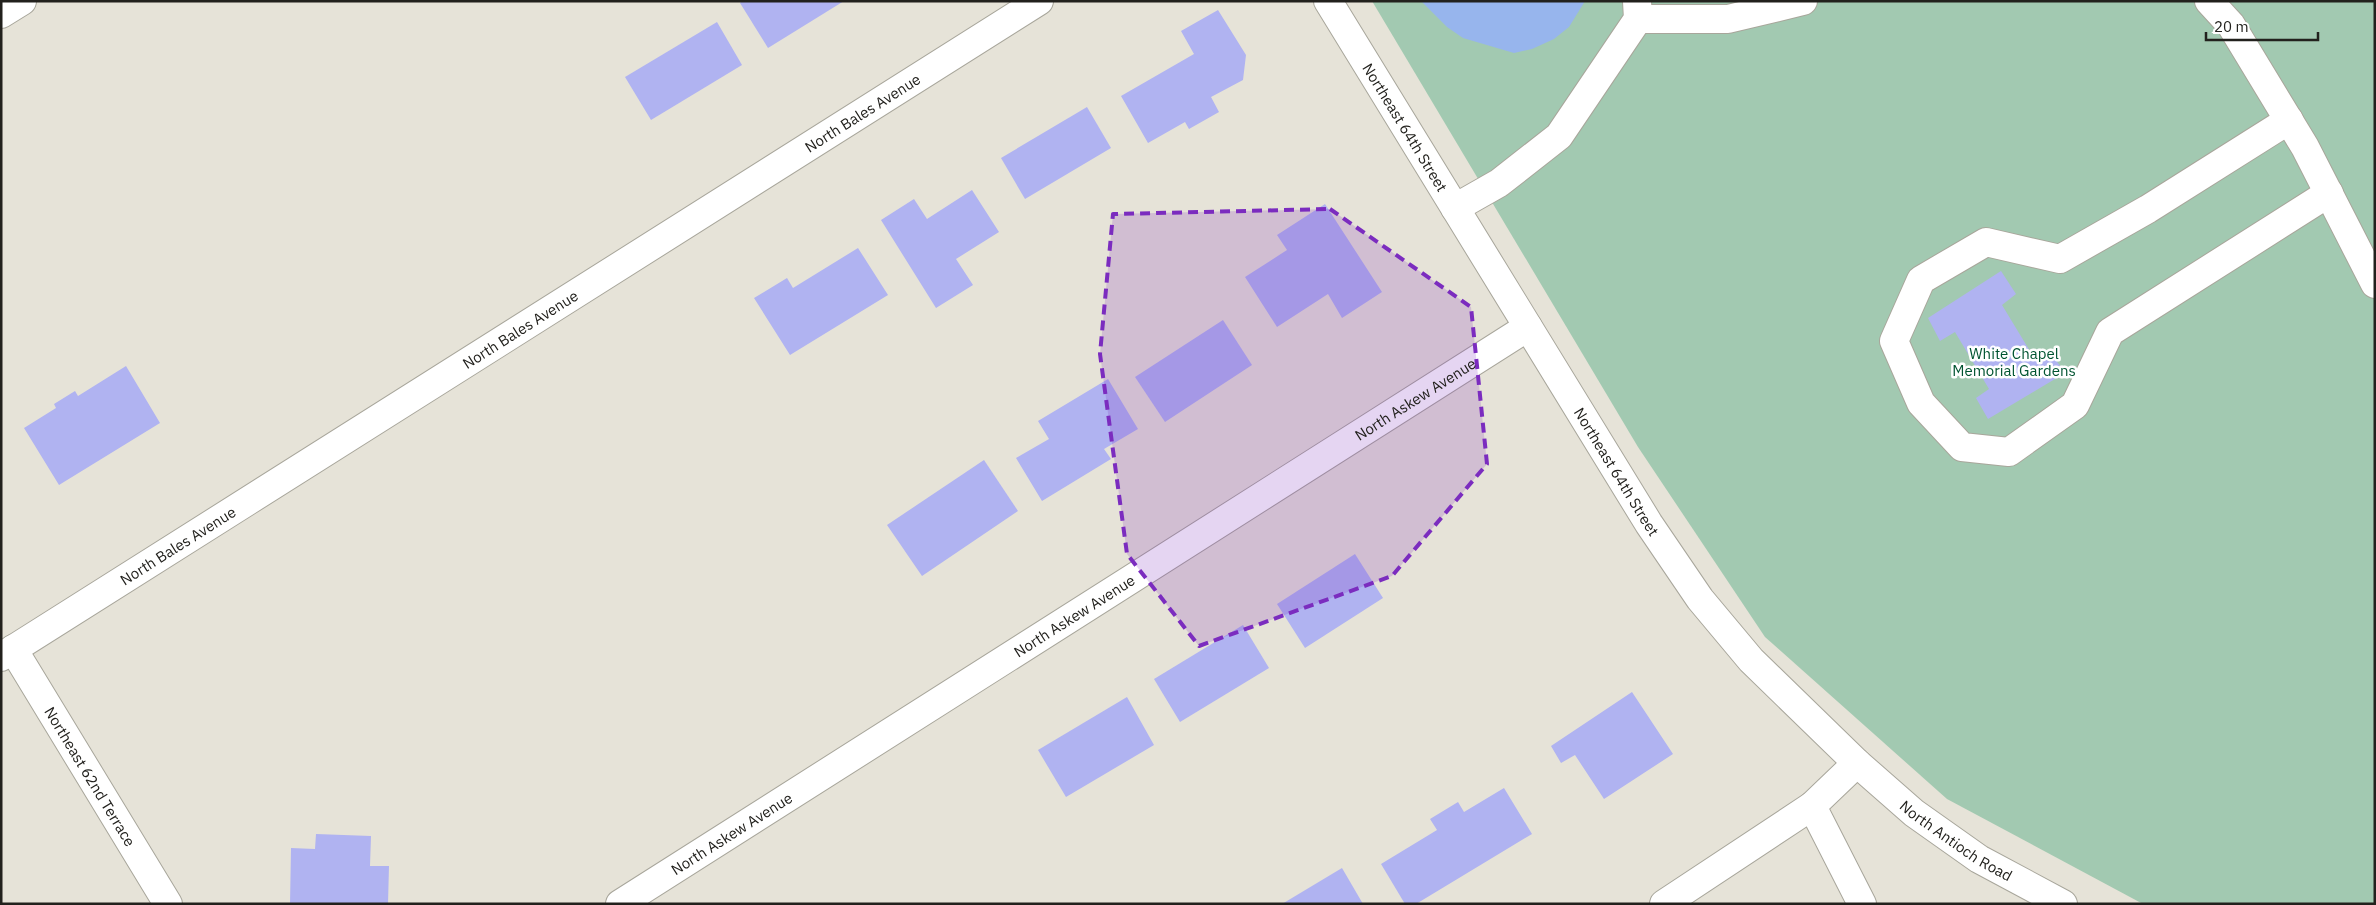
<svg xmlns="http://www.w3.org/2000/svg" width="2376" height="905" font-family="'IBM Plex Sans',sans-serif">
  <rect width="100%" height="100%" fill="#e6e3d8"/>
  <path fill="#a2c9b1" d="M 1372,1 L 2375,1 L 2375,904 L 2143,904 L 1947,799 L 1765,637 L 1638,447 Z"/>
  <path fill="#97b5ed" d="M 1421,1 L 1585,1 L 1569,27 L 1554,39 L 1532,49 L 1514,53 L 1463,38 L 1447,27 Z"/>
  <g fill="#b0b3f1">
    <path d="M 742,1 L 844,1 L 768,48 L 740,3 Z"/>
    <path d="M 1218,10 L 1246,55 L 1243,80 L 1211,97 L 1219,112 L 1189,129 L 1185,122 L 1148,143 L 1121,96 L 1194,54 L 1181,31 Z"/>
    <path d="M 717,22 L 742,65 L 651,120 L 625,77 Z"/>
    <path d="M 1087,107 L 1111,148 L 1025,199 L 1001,158 Z"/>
    <path d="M 972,190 L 999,232 L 956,259 L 973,285 L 936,308 L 881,220 L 914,199 L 927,219 Z"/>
    <path d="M 1325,204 L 1382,292 L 1342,318 L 1328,294 L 1277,327 L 1245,277 L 1287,250 L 1277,235 Z"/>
    <path d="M 858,248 L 888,295 L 790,355 L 754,298 L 787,278 L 793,288 Z"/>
    <path d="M 2001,271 L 2016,294 L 2002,305 L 2036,361 L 2051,353 L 2065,373 L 1988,419 L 1976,398 L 1989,389 L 1955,332 L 1940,341 L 1928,318 Z"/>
    <path d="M 1223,320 L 1252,365 L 1165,422 L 1135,377 Z"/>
    <path d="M 126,366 L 160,423 L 59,485 L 24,428 L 56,408 L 54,404 L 75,391 L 78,396 Z"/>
    <path d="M 1108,379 L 1138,429 L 1104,449 L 1111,459 L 1042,501 L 1016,458 L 1049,439 L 1038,421 Z"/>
    <path d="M 984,460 L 1018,511 L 922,576 L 887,525 Z"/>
    <path d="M 1355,554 L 1383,598 L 1305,648 L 1277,604 Z"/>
    <path d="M 1243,625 L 1269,668 L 1180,722 L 1154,679 Z"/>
    <path d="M 1632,692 L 1673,754 L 1604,799 L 1575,755 L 1561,763 L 1551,746 Z"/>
    <path d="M 1127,697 L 1154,745 L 1066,797 L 1038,750 Z"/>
    <path d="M 1504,788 L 1532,834 L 1416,904 L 1405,904 L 1381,864 L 1437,830 L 1430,819 L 1458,802 L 1464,812 Z"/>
    <path d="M 316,834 L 371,836 L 370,866 L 389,866 L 388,904 L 290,904 L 291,848 L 315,849 Z"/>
    <path d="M 1342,868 L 1363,904 L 1282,904 Z"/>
  </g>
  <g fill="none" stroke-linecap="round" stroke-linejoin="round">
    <g stroke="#a8a69b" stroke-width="30">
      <g id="minor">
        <path id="s1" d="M 1328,1 L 1649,524 L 1700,599 L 1751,660 L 1857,763 L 1914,813 L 1979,859 L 2063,904"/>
        <path d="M 2209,1 L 2231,25 L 2305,147 L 2375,284"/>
        <path d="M 1,14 L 22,1"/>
        <path d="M 1638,19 L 1728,19 L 1803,1"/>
        <path d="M 2289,120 L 2148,209 L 2060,259 L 1986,242 L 1921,280 L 1894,341 L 1921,403 L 1962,447 L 2009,452 L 2075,405 L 2110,332 L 2329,193"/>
        <path d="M 1455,208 L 1499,183 L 1559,136 L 1638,19 L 1637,1"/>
        <path id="s2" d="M 13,649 L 168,904"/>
        <path id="s3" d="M 1,657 L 1039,1"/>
        <path d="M 1857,763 L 1812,806 L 1862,904"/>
        <path id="s4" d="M 620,904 L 1528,327"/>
        <path d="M 1664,904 L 1812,806"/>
      </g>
    </g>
    <use href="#minor" stroke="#fff" stroke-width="28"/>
  </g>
  <path fill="#7b2cbf" fill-opacity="0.2" stroke="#7b2cbf" stroke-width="4" stroke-dasharray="10 6" stroke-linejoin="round" d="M 1330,209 L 1471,307 L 1487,464 L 1392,576 L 1199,646 L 1127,554 L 1100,354 L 1113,214 Z"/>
  <g text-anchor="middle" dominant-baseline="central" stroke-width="5" stroke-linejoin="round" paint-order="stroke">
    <g font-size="15" fill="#22211d" stroke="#fff">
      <text stroke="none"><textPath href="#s3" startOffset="1019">North Bales Avenue</textPath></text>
      <text stroke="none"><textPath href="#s1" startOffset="148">Northeast 64th Street</textPath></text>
      <text stroke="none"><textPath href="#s3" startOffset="614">North Bales Avenue</textPath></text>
      <text stroke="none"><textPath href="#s4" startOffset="942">North Askew Avenue</textPath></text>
      <text stroke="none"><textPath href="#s1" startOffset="552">Northeast 64th Street</textPath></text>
      <text stroke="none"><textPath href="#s3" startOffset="209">North Bales Avenue</textPath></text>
      <text stroke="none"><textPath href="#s4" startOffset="538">North Askew Avenue</textPath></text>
      <text stroke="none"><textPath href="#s2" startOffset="149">Northeast 62nd Terrace</textPath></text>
      <text stroke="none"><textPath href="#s4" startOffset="132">North Askew Avenue</textPath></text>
      <text stroke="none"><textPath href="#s1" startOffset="1058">North Antioch Road</textPath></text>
    </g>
    <g font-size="15" fill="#005431" stroke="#fff">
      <text x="2014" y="353">White Chapel<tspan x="2014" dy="17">Memorial Gardens</tspan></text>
    </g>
  </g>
  <rect width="2376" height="905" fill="none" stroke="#22211d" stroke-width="5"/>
  <path d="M2206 32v8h112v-8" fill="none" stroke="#22211d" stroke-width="2.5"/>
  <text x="2214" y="32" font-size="15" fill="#22211d" stroke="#ffffff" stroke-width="4" paint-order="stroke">20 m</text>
</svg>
